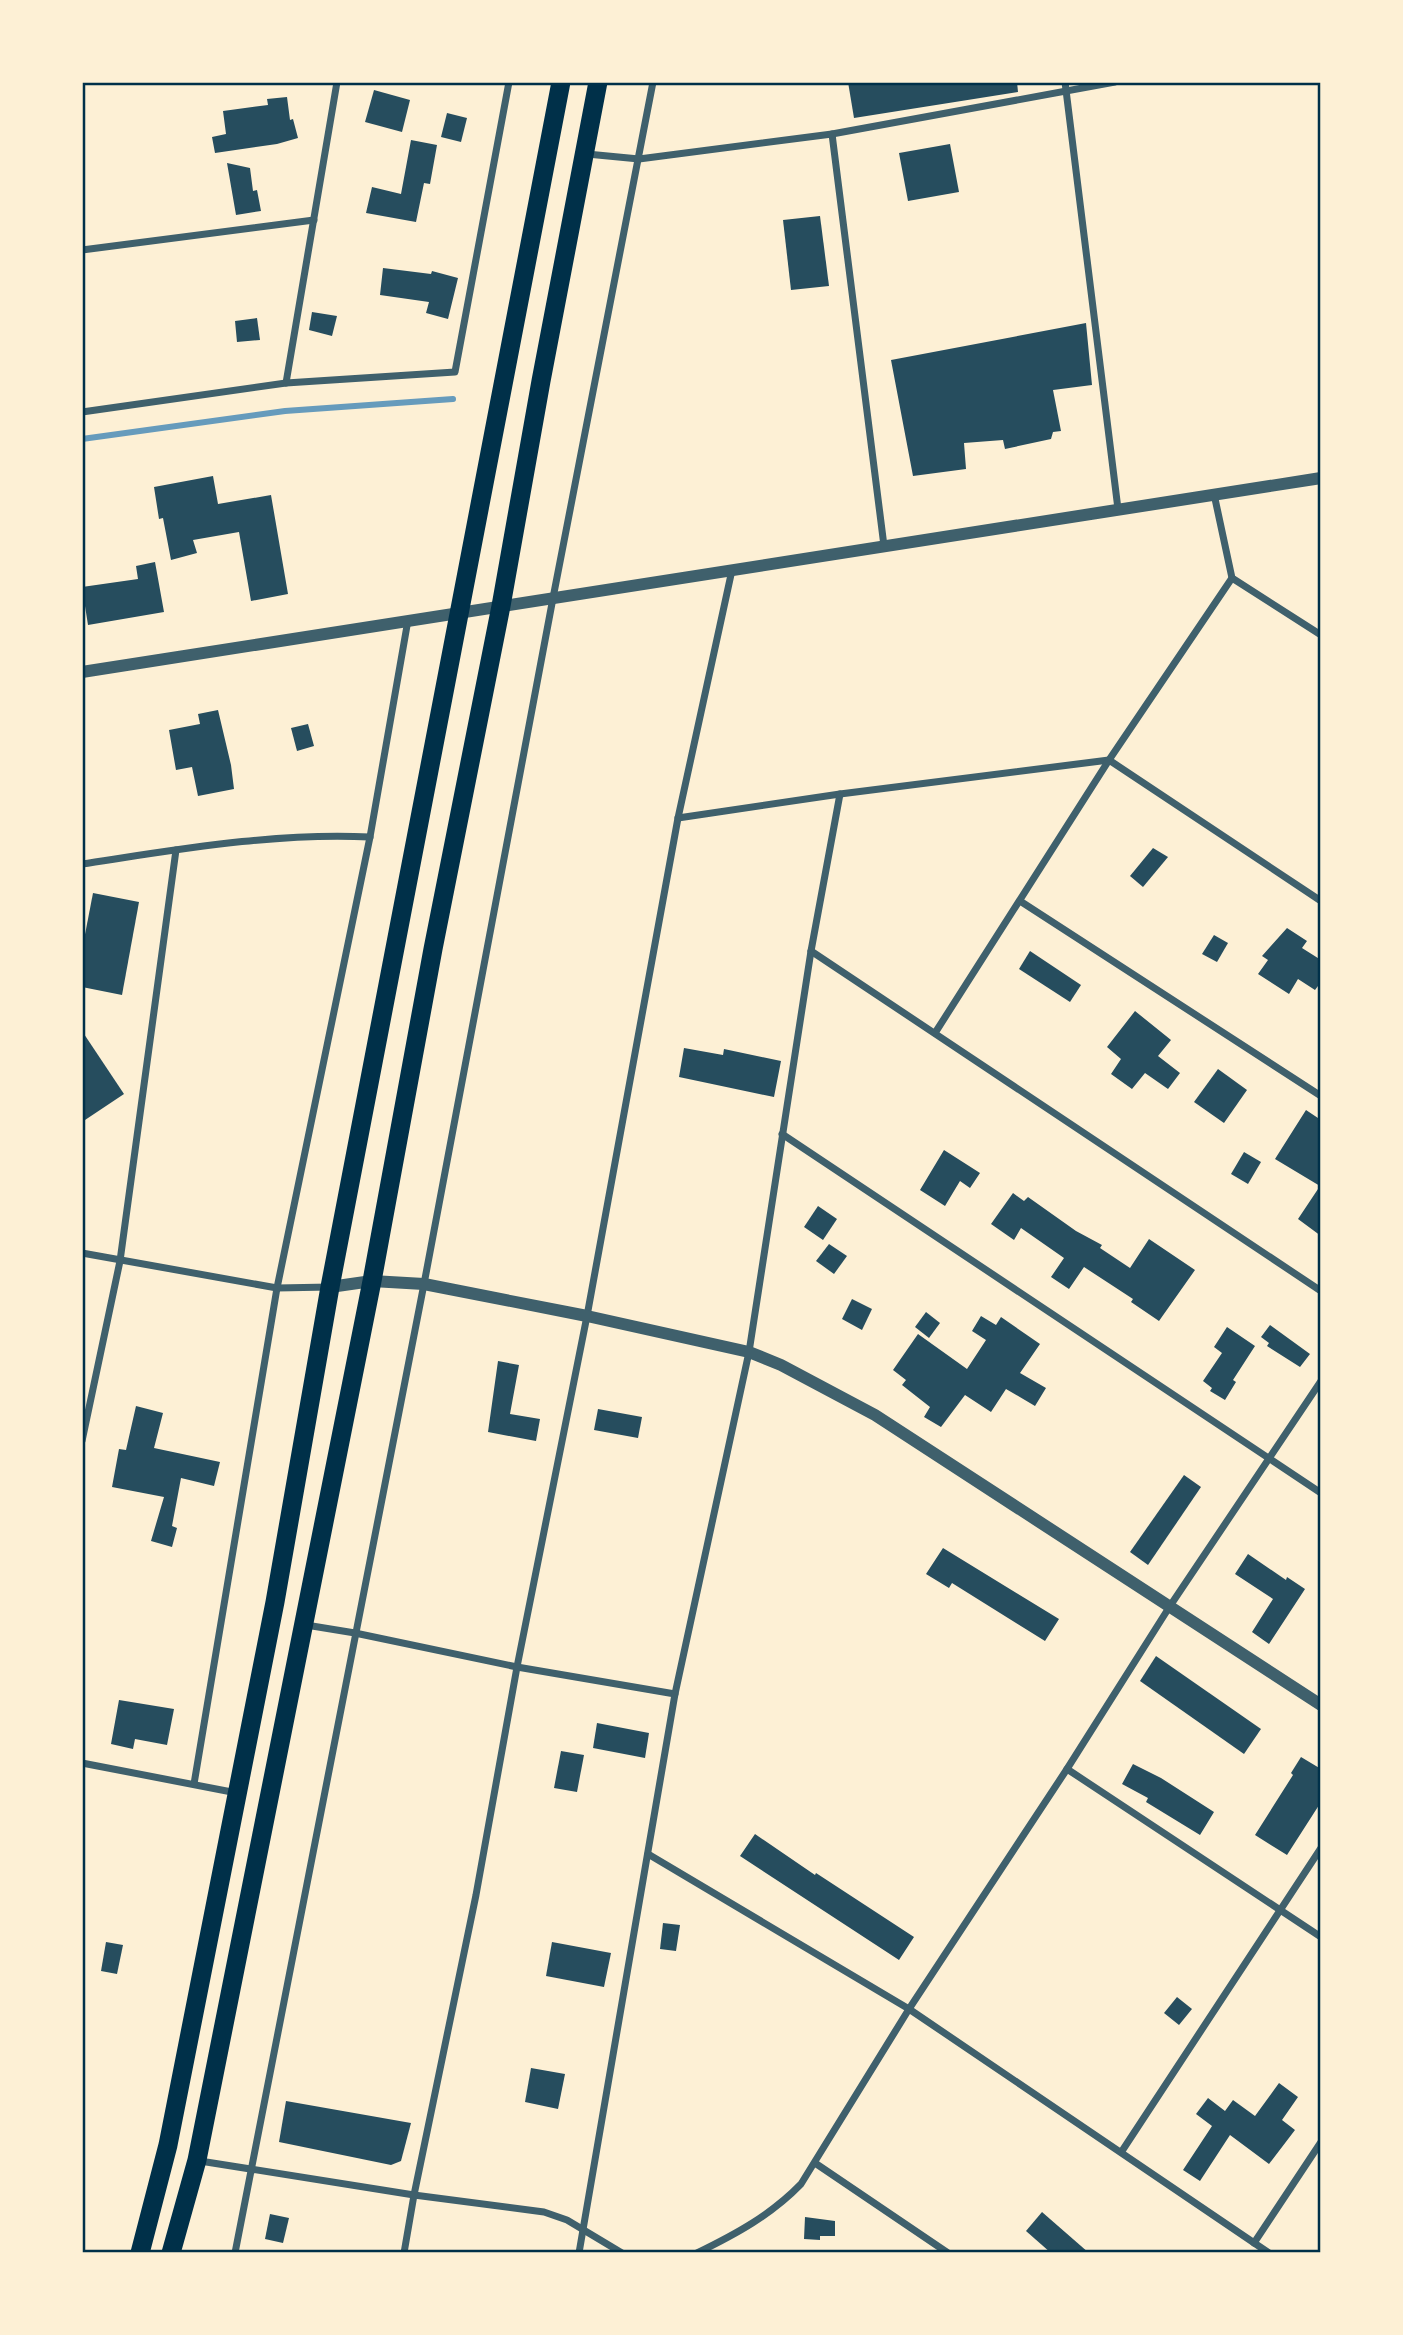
<svg xmlns="http://www.w3.org/2000/svg" width="1403" height="2335" font-family="'Noto Sans',sans-serif">
  <rect width="100%" height="100%" fill="#fdf0d5"/>
  <g fill="none" stroke-linecap="round" stroke-linejoin="round">
    <path stroke="#669bbc" stroke-width="6" d="M 82,439 L 285,411 L 453,399"/>
  </g>
  <g fill="#264d5e">
    <path d="M 848,82 L 1017,82 L 1018,92 L 854,118 Z"/>
    <path d="M 374,90 L 410,100 L 402,132 L 365,122 Z"/>
    <path d="M 287,97 L 290,120 L 293,119 L 298,138 L 277,144 L 215,153 L 212,137 L 226,134 L 223,111 L 268,105 L 267,99 Z"/>
    <path d="M 447,113 L 467,118 L 461,142 L 441,137 Z"/>
    <path d="M 411,140 L 437,145 L 430,184 L 424,183 L 416,222 L 366,213 L 372,187 L 401,194 Z"/>
    <path d="M 950,144 L 959,192 L 908,201 L 899,153 Z"/>
    <path d="M 227,163 L 250,168 L 253,191 L 257,190 L 261,211 L 236,215 Z"/>
    <path d="M 820,216 L 829,286 L 791,290 L 783,220 Z"/>
    <path d="M 383,268 L 431,274 L 432,271 L 458,278 L 448,319 L 426,313 L 429,302 L 380,295 Z"/>
    <path d="M 312,312 L 337,316 L 332,336 L 309,330 Z"/>
    <path d="M 257,318 L 260,340 L 237,342 L 235,321 Z"/>
    <path d="M 1086,323 L 1092,385 L 1053,390 L 1061,431 L 1053,432 L 1051,439 L 1005,449 L 1003,440 L 964,443 L 966,469 L 913,476 L 891,360 Z"/>
    <path d="M 213,476 L 218,504 L 271,495 L 288,594 L 251,601 L 239,532 L 193,540 L 197,553 L 171,560 L 163,518 L 159,519 L 154,487 Z"/>
    <path d="M 155,562 L 164,612 L 88,625 L 82,587 L 138,579 L 136,566 Z"/>
    <path d="M 218,710 L 231,765 L 234,789 L 198,796 L 192,767 L 176,770 L 169,730 L 200,724 L 198,714 Z"/>
    <path d="M 308,724 L 314,746 L 297,751 L 291,728 Z"/>
    <path d="M 1153,848 L 1168,857 L 1143,887 L 1130,876 Z"/>
    <path d="M 93,893 L 139,902 L 122,995 L 82,987 L 82,950 Z"/>
    <path d="M 1287,928 L 1307,941 L 1302,948 L 1321,960 L 1321,982 L 1315,990 L 1298,979 L 1289,994 L 1258,974 L 1268,960 L 1262,956 Z"/>
    <path d="M 1214,935 L 1228,943 L 1217,962 L 1202,954 Z"/>
    <path d="M 1030,951 L 1081,985 L 1070,1002 L 1019,969 Z"/>
    <path d="M 1135,1011 L 1171,1040 L 1158,1056 L 1180,1073 L 1168,1089 L 1145,1073 L 1132,1089 L 1111,1074 L 1121,1059 L 1107,1047 Z"/>
    <path d="M 82,1031 L 124,1094 L 82,1122 Z"/>
    <path d="M 684,1048 L 723,1055 L 724,1049 L 781,1061 L 774,1097 L 679,1077 Z"/>
    <path d="M 1218,1069 L 1247,1090 L 1224,1123 L 1194,1102 Z"/>
    <path d="M 1306,1110 L 1321,1120 L 1321,1236 L 1298,1219 L 1320,1186 L 1275,1159 Z"/>
    <path d="M 944,1150 L 980,1173 L 970,1188 L 960,1181 L 945,1206 L 920,1190 Z"/>
    <path d="M 1244,1152 L 1261,1162 L 1248,1184 L 1231,1174 Z"/>
    <path d="M 1013,1193 L 1024,1201 L 1028,1197 L 1076,1231 L 1102,1245 L 1100,1248 L 1130,1268 L 1149,1239 L 1195,1270 L 1159,1321 L 1131,1302 L 1133,1299 L 1084,1267 L 1069,1289 L 1051,1277 L 1064,1258 L 1021,1228 L 1014,1240 L 991,1224 Z"/>
    <path d="M 818,1206 L 837,1219 L 823,1240 L 804,1227 Z"/>
    <path d="M 829,1244 L 847,1256 L 834,1274 L 816,1261 Z"/>
    <path d="M 852,1299 L 872,1309 L 862,1330 L 842,1319 Z"/>
    <path d="M 926,1312 L 940,1323 L 929,1338 L 915,1327 Z"/>
    <path d="M 981,1316 L 996,1325 L 1001,1317 L 1040,1344 L 1020,1373 L 1046,1388 L 1035,1406 L 1006,1389 L 991,1412 L 965,1395 L 941,1427 L 924,1417 L 930,1407 L 902,1385 L 906,1380 L 893,1370 L 918,1334 L 967,1369 L 986,1340 L 972,1331 Z"/>
    <path d="M 1270,1325 L 1310,1354 L 1300,1367 L 1267,1346 L 1269,1343 L 1261,1337 Z"/>
    <path d="M 1227,1327 L 1255,1346 L 1233,1380 L 1236,1382 L 1225,1400 L 1210,1391 L 1212,1388 L 1203,1381 L 1222,1353 L 1214,1347 Z"/>
    <path d="M 498,1361 L 519,1365 L 510,1414 L 540,1419 L 536,1441 L 488,1432 Z"/>
    <path d="M 136,1406 L 163,1413 L 154,1448 L 220,1462 L 214,1486 L 181,1478 L 172,1526 L 177,1528 L 172,1547 L 151,1541 L 164,1497 L 112,1487 L 119,1449 L 126,1450 Z"/>
    <path d="M 598,1409 L 642,1417 L 638,1438 L 594,1430 Z"/>
    <path d="M 1184,1475 L 1201,1487 L 1148,1565 L 1130,1552 Z"/>
    <path d="M 943,1548 L 1059,1619 L 1045,1641 L 952,1583 L 949,1588 L 926,1574 Z"/>
    <path d="M 1248,1554 L 1286,1580 L 1287,1577 L 1305,1589 L 1269,1644 L 1252,1632 L 1273,1599 L 1235,1574 Z"/>
    <path d="M 1156,1656 L 1261,1729 L 1244,1754 L 1140,1681 Z"/>
    <path d="M 119,1700 L 174,1709 L 167,1745 L 135,1739 L 133,1749 L 111,1744 Z"/>
    <path d="M 597,1723 L 649,1733 L 645,1758 L 593,1748 Z"/>
    <path d="M 561,1751 L 584,1755 L 577,1792 L 554,1788 Z"/>
    <path d="M 1301,1757 L 1321,1769 L 1321,1802 L 1287,1855 L 1255,1835 L 1293,1775 L 1291,1773 Z"/>
    <path d="M 1133,1764 L 1161,1778 L 1214,1812 L 1200,1835 L 1146,1802 L 1148,1798 L 1122,1784 Z"/>
    <path d="M 755,1834 L 815,1875 L 816,1873 L 914,1937 L 899,1960 L 740,1856 Z"/>
    <path d="M 663,1923 L 680,1925 L 676,1951 L 660,1949 Z"/>
    <path d="M 106,1942 L 123,1945 L 117,1974 L 101,1971 Z"/>
    <path d="M 552,1942 L 611,1953 L 604,1987 L 546,1976 Z"/>
    <path d="M 1177,1997 L 1192,2009 L 1179,2025 L 1164,2013 Z"/>
    <path d="M 531,2068 L 565,2074 L 558,2109 L 525,2102 Z"/>
    <path d="M 1279,2083 L 1298,2097 L 1282,2120 L 1295,2130 L 1269,2164 L 1230,2135 L 1200,2181 L 1183,2170 L 1212,2126 L 1196,2114 L 1208,2098 L 1225,2111 L 1233,2100 L 1255,2116 Z"/>
    <path d="M 286,2101 L 411,2123 L 401,2161 L 391,2165 L 279,2142 Z"/>
    <path d="M 1042,2212 L 1089,2253 L 1051,2253 L 1026,2231 Z"/>
    <path d="M 270,2214 L 289,2218 L 283,2243 L 265,2239 Z"/>
    <path d="M 805,2217 L 835,2221 L 835,2236 L 820,2236 L 820,2240 L 804,2239 Z"/>
  </g>
  <g fill="none" stroke-linecap="round" stroke-linejoin="round">
    <g stroke="#3f606c" stroke-width="7">
      <path d="M 1065,82 L 1118,509"/>
      <path d="M 832,134 L 884,546"/>
      <path d="M 587,154 L 639,159 L 832,134 L 1115,82"/>
      <path d="M 82,250 L 314,220"/>
      <path d="M 286,383 L 337,82"/>
      <path d="M 82,412 L 286,383 L 455,372 L 509,82"/>
      <path d="M 1214,494 L 1232,578 L 1321,635"/>
      <path d="M 678,818 L 840,794 L 1109,760 L 1321,901"/>
      <path d="M 82,864 C 175,850 276,832 370,837"/>
      <path d="M 1020,901 L 1321,1096"/>
      <path d="M 811,951 L 1321,1291"/>
      <path d="M 935,1033 L 1109,760 L 1232,578"/>
      <path d="M 782,1134 L 1321,1493"/>
      <path d="M 82,1253 L 277,1288 L 330,1287"/>
      <path d="M 82,1441 L 120,1261 L 176,850"/>
      <path d="M 306,1625 L 355,1633 L 517,1667 L 675,1694"/>
      <path d="M 82,1763 L 237,1793"/>
      <path d="M 1067,1769 L 1321,1937"/>
      <path d="M 194,1784 L 277,1288 L 370,837 L 408,620"/>
      <path d="M 648,1854 L 909,2009 L 1269,2253"/>
      <path d="M 1122,2151 L 1321,1848"/>
      <path d="M 200,2161 L 414,2195 L 544,2212 L 567,2220 L 622,2253"/>
      <path d="M 815,2163 L 948,2253"/>
      <path d="M 1254,2243 L 1321,2142"/>
      <path d="M 235,2253 L 424,1284 L 553,598 L 653,82"/>
      <path d="M 404,2253 L 414,2195 L 476,1895 L 517,1667 L 587,1316 L 678,818 L 732,570"/>
      <path d="M 579,2253 L 675,1694 L 749,1352 L 811,951 L 840,794"/>
      <path d="M 697,2253 C 736,2234 771,2215 801,2184 L 909,2009 L 1067,1769 L 1170,1606 L 1321,1381"/>
    </g>
    <g stroke="#3f606c" stroke-width="12">
      <path d="M 82,672 L 1321,478"/>
      <path d="M 330,1287 L 372,1281 L 424,1284 L 587,1316 L 749,1352 L 781,1365 L 875,1415 L 1321,1705"/>
    </g>
    <g stroke="#003049" stroke-width="19">
      <path d="M 140,2253 L 168,2145 L 275,1602 L 330,1287 L 561,82"/>
      <path d="M 171,2253 L 197,2160 L 372,1281 L 433,949 L 501,606 L 541,381 L 598,82"/>
    </g>
  </g>
  <rect width="1403" height="2335" fill="none" stroke="#fdf0d5" stroke-width="168"/>
  <rect x="84" y="84" width="1235" height="2167" fill="none" stroke="#003049" stroke-width="2.5"/>
</svg>
